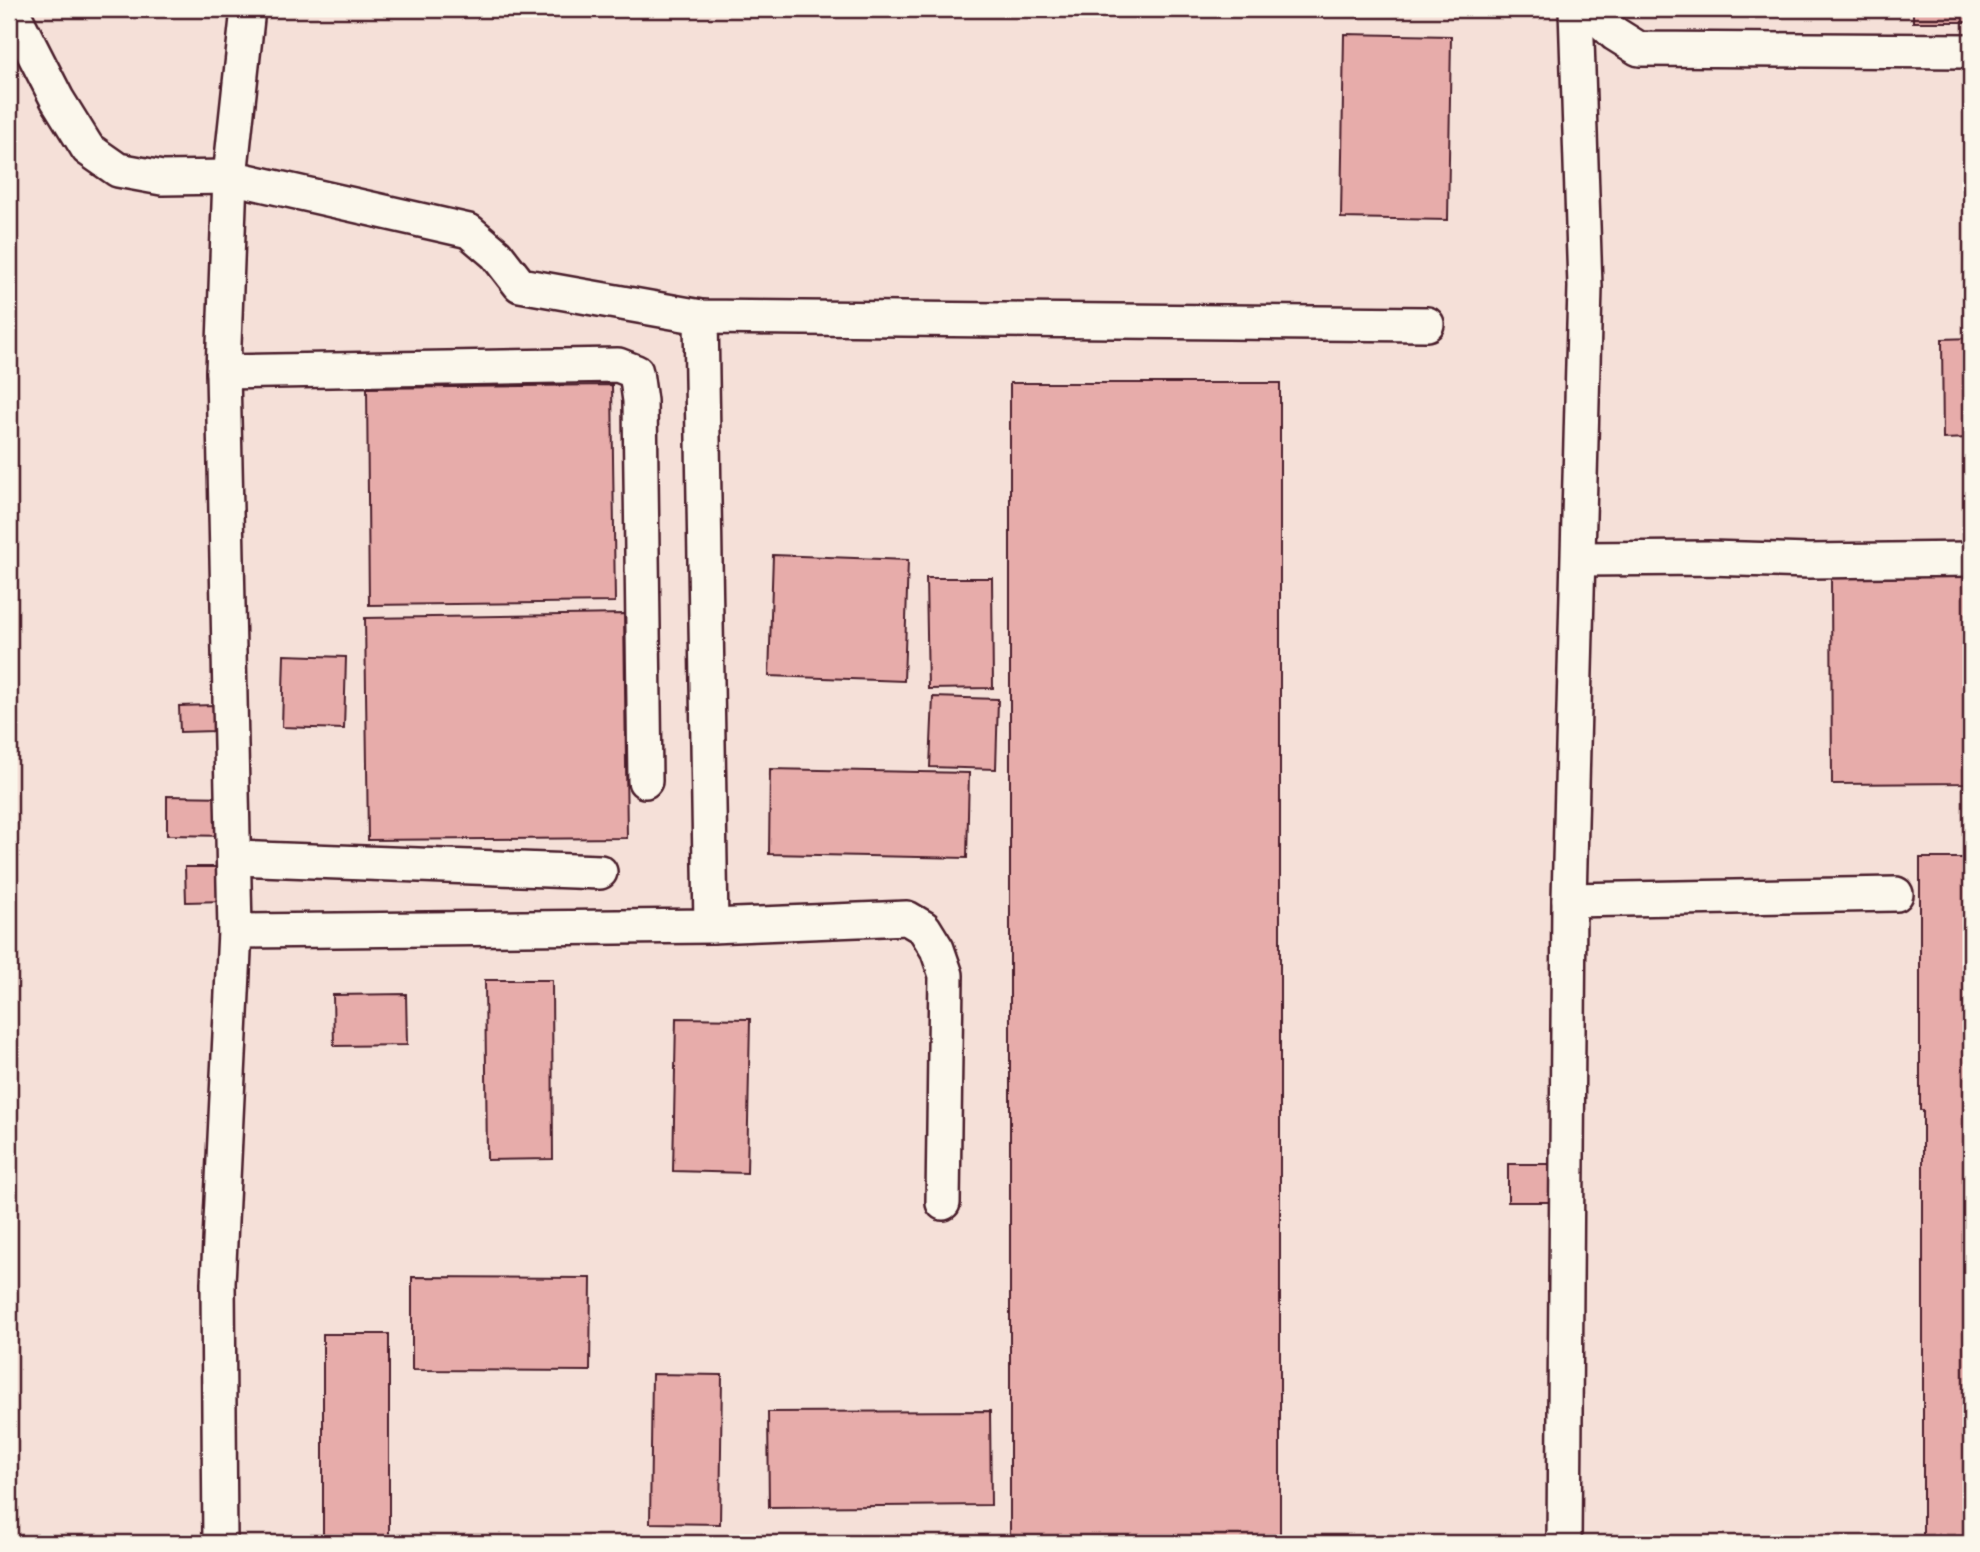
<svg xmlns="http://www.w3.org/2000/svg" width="1980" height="1552" font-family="Mynerve,sans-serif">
  <rect width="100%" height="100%" fill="#fbf7ec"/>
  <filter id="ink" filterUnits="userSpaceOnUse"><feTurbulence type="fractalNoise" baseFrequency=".0143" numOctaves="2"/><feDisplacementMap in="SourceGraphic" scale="14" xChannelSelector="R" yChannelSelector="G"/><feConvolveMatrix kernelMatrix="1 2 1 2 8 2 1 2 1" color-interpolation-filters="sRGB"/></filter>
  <g filter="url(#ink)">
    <rect fill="#f5e0d8" x="9" y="9" width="1962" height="1534"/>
    <g fill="#e7acaa" stroke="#4a1f2b" stroke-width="2">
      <rect x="1913" y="9" width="58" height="13"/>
      <path d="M 1344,34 L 1451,36 L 1448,220 L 1341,218 Z"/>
      <path d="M 1971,338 L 1971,438 L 1943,439 L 1942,339 Z"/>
      <rect x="1010" y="383" width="270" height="1160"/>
      <path d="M 612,385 L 615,602 L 369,605 L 367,388 Z"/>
      <path d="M 773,555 L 908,560 L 904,681 L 769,676 Z"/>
      <path d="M 1971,576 L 1971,783 L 1832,784 L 1831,577 Z"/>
      <path d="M 926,578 L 992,578 L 993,688 L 928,689 Z"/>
      <path d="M 624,614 L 627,838 L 368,840 L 365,618 Z"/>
      <path d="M 284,655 L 346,657 L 344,729 L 282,727 Z"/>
      <path d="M 933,697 L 998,699 L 996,769 L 930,767 Z"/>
      <path d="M 213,705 L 214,731 L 180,732 L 179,706 Z"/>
      <path d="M 770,769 L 969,773 L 967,858 L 769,854 Z"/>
      <path d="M 167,796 L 230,797 L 230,836 L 167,835 Z"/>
      <path d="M 1920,858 L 1971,858 L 1971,1543 L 1923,1543 L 1923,1110 L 1920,1110 Z"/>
      <path d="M 185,867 L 225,867 L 225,901 L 186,902 Z"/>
      <path d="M 485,980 L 552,980 L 553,1159 L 487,1160 Z"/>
      <path d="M 406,994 L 407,1045 L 334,1046 L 333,995 Z"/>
      <path d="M 676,1018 L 750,1019 L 747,1173 L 673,1171 Z"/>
      <rect x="1508" y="1164" width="47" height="38"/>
      <path d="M 412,1277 L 591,1278 L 590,1371 L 412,1370 Z"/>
      <rect x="323" y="1334" width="66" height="209"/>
      <path d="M 652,1374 L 722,1375 L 720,1524 L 650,1523 Z"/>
      <path d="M 990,1411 L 991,1505 L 769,1507 L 768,1412 Z"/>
    </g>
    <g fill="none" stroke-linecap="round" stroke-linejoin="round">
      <g stroke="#4a1f2b" stroke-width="38">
        <g id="minor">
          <path d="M 11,9 L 57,99 L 88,149 L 118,170 L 162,178 L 230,177 L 469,231 L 496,254 L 520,285 L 701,317 L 1427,324"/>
          <path d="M 1588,9 L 1615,34 L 1639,49 L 1971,51"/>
          <path d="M 701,317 L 711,926"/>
          <path d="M 223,372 L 618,365 L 636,372 L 640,401 L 645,781"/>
          <path d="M 1579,559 L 1709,558 L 1809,561 L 1971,559"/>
          <path d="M 235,858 L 600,872"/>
          <path d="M 1569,900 L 1896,894"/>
          <path d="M 235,931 L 711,926 L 907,918 L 924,928 L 937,949 L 946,975 L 943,1203"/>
          <path d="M 220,1543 L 218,1283 L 235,931 L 223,372 L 230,177 L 248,9"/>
          <path d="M 1564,1543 L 1569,900 L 1585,287 L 1576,9"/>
        </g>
      </g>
      <use href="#minor" stroke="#fbf7ec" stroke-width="33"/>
    </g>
  </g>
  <rect width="1980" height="1552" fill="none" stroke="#fbf7ec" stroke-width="35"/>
  <rect x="18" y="18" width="1945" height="1517" fill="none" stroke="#4a1f2b" stroke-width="2.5" filter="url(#ink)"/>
</svg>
